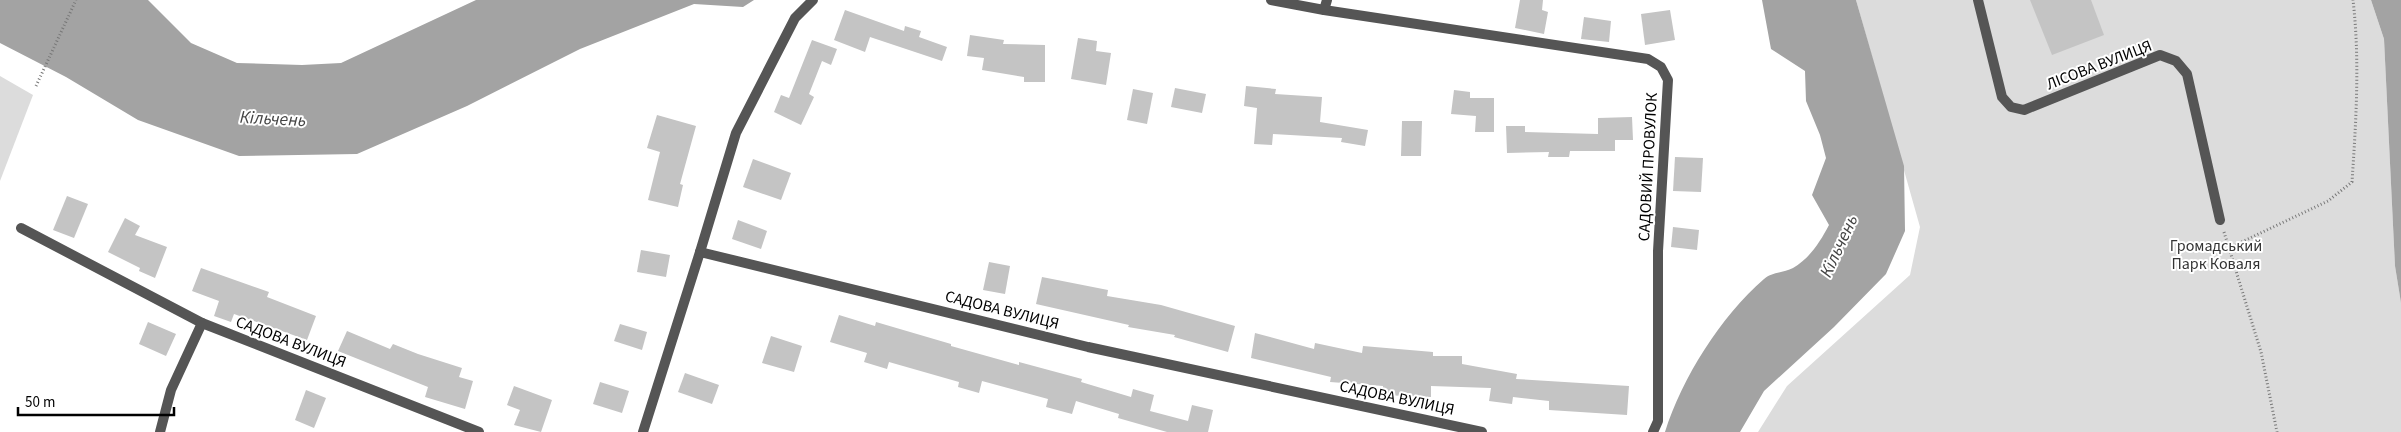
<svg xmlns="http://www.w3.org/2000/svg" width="2401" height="432" font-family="'Source Sans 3',sans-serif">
  <rect width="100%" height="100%" fill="#fff"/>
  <g fill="#dcdcdc">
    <path d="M 1856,0 L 2371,0 L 2384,39 L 2395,266 L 2401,303 L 2401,432 L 1758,432 L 1787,386 L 1910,275 L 1920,227 Z"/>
    <path d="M 0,76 L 33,95 L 0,181 Z"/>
  </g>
  <g fill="#a3a3a3">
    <path d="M 0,0 L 148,0 L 191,43 L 237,63 L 302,65 L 341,63 L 476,0 L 754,0 L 743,7 L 694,4 L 580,49 L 467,106 L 357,154 L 239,156 L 138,120 L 66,77 L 0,43 Z"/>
    <path d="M 1762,0 L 1856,0 L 1904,166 L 1905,231 L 1886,274 L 1834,327 L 1764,391 L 1740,432 L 1665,432 C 1682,378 1721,316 1764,279 C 1771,272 1784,273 1793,268 C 1810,258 1820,242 1829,225 L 1812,195 L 1826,158 L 1820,135 L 1806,101 L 1805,71 L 1771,49 Z"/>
    <path d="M 2371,0 L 2401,0 L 2401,303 L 2395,266 L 2384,39 Z"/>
  </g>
  <g fill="#c4c4c4">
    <path d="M 1520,0 L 1543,0 L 1542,10 L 1548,12 L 1544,34 L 1515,28 Z"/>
    <path d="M 2030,0 L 2091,0 L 2104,35 L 2052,55 Z"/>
    <path d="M 845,10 L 904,31 L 905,26 L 921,31 L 919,37 L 947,47 L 942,61 L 870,37 L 865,52 L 834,40 Z"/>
    <path d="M 1670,10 L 1675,40 L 1645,45 L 1641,14 Z"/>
    <path d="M 1584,17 L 1611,21 L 1609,42 L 1581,39 Z"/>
    <path d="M 970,35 L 1004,40 L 1003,44 L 1045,45 L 1045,82 L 1024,82 L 1024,77 L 982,70 L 984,58 L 967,56 Z"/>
    <path d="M 1078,38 L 1097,41 L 1096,51 L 1111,53 L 1106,85 L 1071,79 Z"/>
    <path d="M 812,40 L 837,49 L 831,65 L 822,61 L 809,94 L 814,97 L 801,125 L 774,112 L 781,95 L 789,98 Z"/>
    <path d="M 1246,86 L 1276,89 L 1275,94 L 1322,97 L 1320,122 L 1368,130 L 1365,146 L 1341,142 L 1342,138 L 1273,134 L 1272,145 L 1254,144 L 1257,108 L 1244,106 Z"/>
    <path d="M 1175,88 L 1206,94 L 1202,113 L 1171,107 Z"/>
    <path d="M 1133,89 L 1153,93 L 1147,124 L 1127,120 Z"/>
    <path d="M 1454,90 L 1470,92 L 1470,98 L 1494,98 L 1494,132 L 1475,132 L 1476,116 L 1451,114 Z"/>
    <path d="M 657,115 L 696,126 L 680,184 L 683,185 L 678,207 L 648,200 L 660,152 L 647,148 Z"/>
    <path d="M 1632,117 L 1633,140 L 1615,140 L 1615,151 L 1570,151 L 1569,157 L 1548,157 L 1549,152 L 1507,153 L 1506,126 L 1525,126 L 1525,132 L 1598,134 L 1598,118 Z"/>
    <path d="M 1402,121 L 1422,121 L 1421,156 L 1401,156 Z"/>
    <path d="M 1675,157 L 1703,158 L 1701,192 L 1673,191 Z"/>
    <path d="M 753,159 L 791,173 L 781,200 L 743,187 Z"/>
    <path d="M 67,196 L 88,204 L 74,238 L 53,230 Z"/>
    <path d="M 125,218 L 140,226 L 135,235 L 167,247 L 155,278 L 139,271 L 140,268 L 108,252 Z"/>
    <path d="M 738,220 L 767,231 L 761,249 L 732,239 Z"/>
    <path d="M 1673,227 L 1699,230 L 1697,250 L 1671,247 Z"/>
    <path d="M 641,250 L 670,255 L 666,277 L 637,272 Z"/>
    <path d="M 989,262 L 1010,266 L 1005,294 L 983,290 Z"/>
    <path d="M 201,268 L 269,292 L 267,297 L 316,316 L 307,340 L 234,314 L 231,322 L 214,316 L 219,301 L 192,291 Z"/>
    <path d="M 1042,277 L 1108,290 L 1107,296 L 1161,305 L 1235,326 L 1228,352 L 1174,337 L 1175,335 L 1128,327 L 1129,325 L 1036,304 Z"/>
    <path d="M 839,315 L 875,326 L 876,322 L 951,344 L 951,346 L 1019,365 L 1019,362 L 1082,379 L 1081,382 L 1131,397 L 1133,389 L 1154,395 L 1150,411 L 1188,421 L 1192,405 L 1213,410 L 1208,432 L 1167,432 L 1118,418 L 1119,414 L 1076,401 L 1072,414 L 1046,407 L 1048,399 L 982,381 L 979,393 L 958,387 L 959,382 L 889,362 L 887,369 L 864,362 L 867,353 L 830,342 Z"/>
    <path d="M 148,322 L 176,334 L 166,356 L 139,344 Z"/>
    <path d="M 620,324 L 647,332 L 642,350 L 614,341 Z"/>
    <path d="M 347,331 L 390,349 L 393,344 L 418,354 L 462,368 L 459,377 L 473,381 L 465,409 L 425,397 L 428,387 L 338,351 Z"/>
    <path d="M 1255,333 L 1314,349 L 1315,343 L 1362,353 L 1363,346 L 1433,352 L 1433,356 L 1462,356 L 1462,364 L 1517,374 L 1516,379 L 1629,386 L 1627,415 L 1549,410 L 1549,401 L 1513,397 L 1512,404 L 1489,401 L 1491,388 L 1431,386 L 1431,397 L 1382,395 L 1383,386 L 1330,382 L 1331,377 L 1251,358 Z"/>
    <path d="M 771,336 L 802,346 L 794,372 L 762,363 Z"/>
    <path d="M 685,373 L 719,385 L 712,404 L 678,392 Z"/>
    <path d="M 600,382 L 629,391 L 622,413 L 593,404 Z"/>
    <path d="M 514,386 L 552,400 L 541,432 L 514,425 L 520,410 L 507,405 Z"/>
    <path d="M 306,390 L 326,398 L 314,428 L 295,420 Z"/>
  </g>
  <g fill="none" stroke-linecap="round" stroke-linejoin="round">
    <g stroke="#777" stroke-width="3" stroke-dasharray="1 2.5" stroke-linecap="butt">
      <path d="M 36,86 L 76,0"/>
      <path d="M 2224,232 L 2261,352 L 2277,432"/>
      <path d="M 2229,248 L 2328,201 L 2352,182 C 2356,122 2360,60 2353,0"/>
    </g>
    <path stroke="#555" stroke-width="10" d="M 1978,0 L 2002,97 L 2011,107 L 2024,110 L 2160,55 L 2176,61 L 2187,74 L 2220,220"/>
    <g stroke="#555" stroke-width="10">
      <path d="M 1271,0 L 1324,10 L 1648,59 L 1661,67 L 1668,80 L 1658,251 L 1658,421 L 1653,432"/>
      <path d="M 1324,10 L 1327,0"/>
      <path d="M 21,228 L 202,323"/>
      <path d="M 700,252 L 736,133 L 795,18 L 813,0"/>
      <path d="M 160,432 L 171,390 L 202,323 L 479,432"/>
      <path d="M 643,432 L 700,252 L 1088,347 L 1482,432"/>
    </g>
  </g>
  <g text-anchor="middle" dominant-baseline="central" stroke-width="4" stroke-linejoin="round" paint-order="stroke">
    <g font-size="16" fill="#000" stroke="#fff">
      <text transform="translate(2099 65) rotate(-21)">ЛІСОВА ВУЛИЦЯ</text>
      <text transform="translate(1648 167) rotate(-87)">САДОВИЙ ПРОВУЛОК</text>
      <text transform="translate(1002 310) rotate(14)">САДОВА ВУЛИЦЯ</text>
      <text transform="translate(291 342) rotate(21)">САДОВА ВУЛИЦЯ</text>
      <text transform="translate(1397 398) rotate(12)">САДОВА ВУЛИЦЯ</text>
    </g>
    <g font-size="16" fill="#333" stroke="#fff">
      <text x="2216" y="246">Громадський<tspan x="2216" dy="18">Парк Коваля</tspan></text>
    </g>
    <g font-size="18" font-style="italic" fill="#444" stroke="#fff">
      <text transform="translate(273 119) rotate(3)">Кільчень</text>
      <text transform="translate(1839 246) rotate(-65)">Кільчень</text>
    </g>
  </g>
  <path d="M18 407v8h156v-8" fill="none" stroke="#000000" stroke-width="2.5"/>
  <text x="25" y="407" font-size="15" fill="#000000" stroke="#ffffff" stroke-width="4" paint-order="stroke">50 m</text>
</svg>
